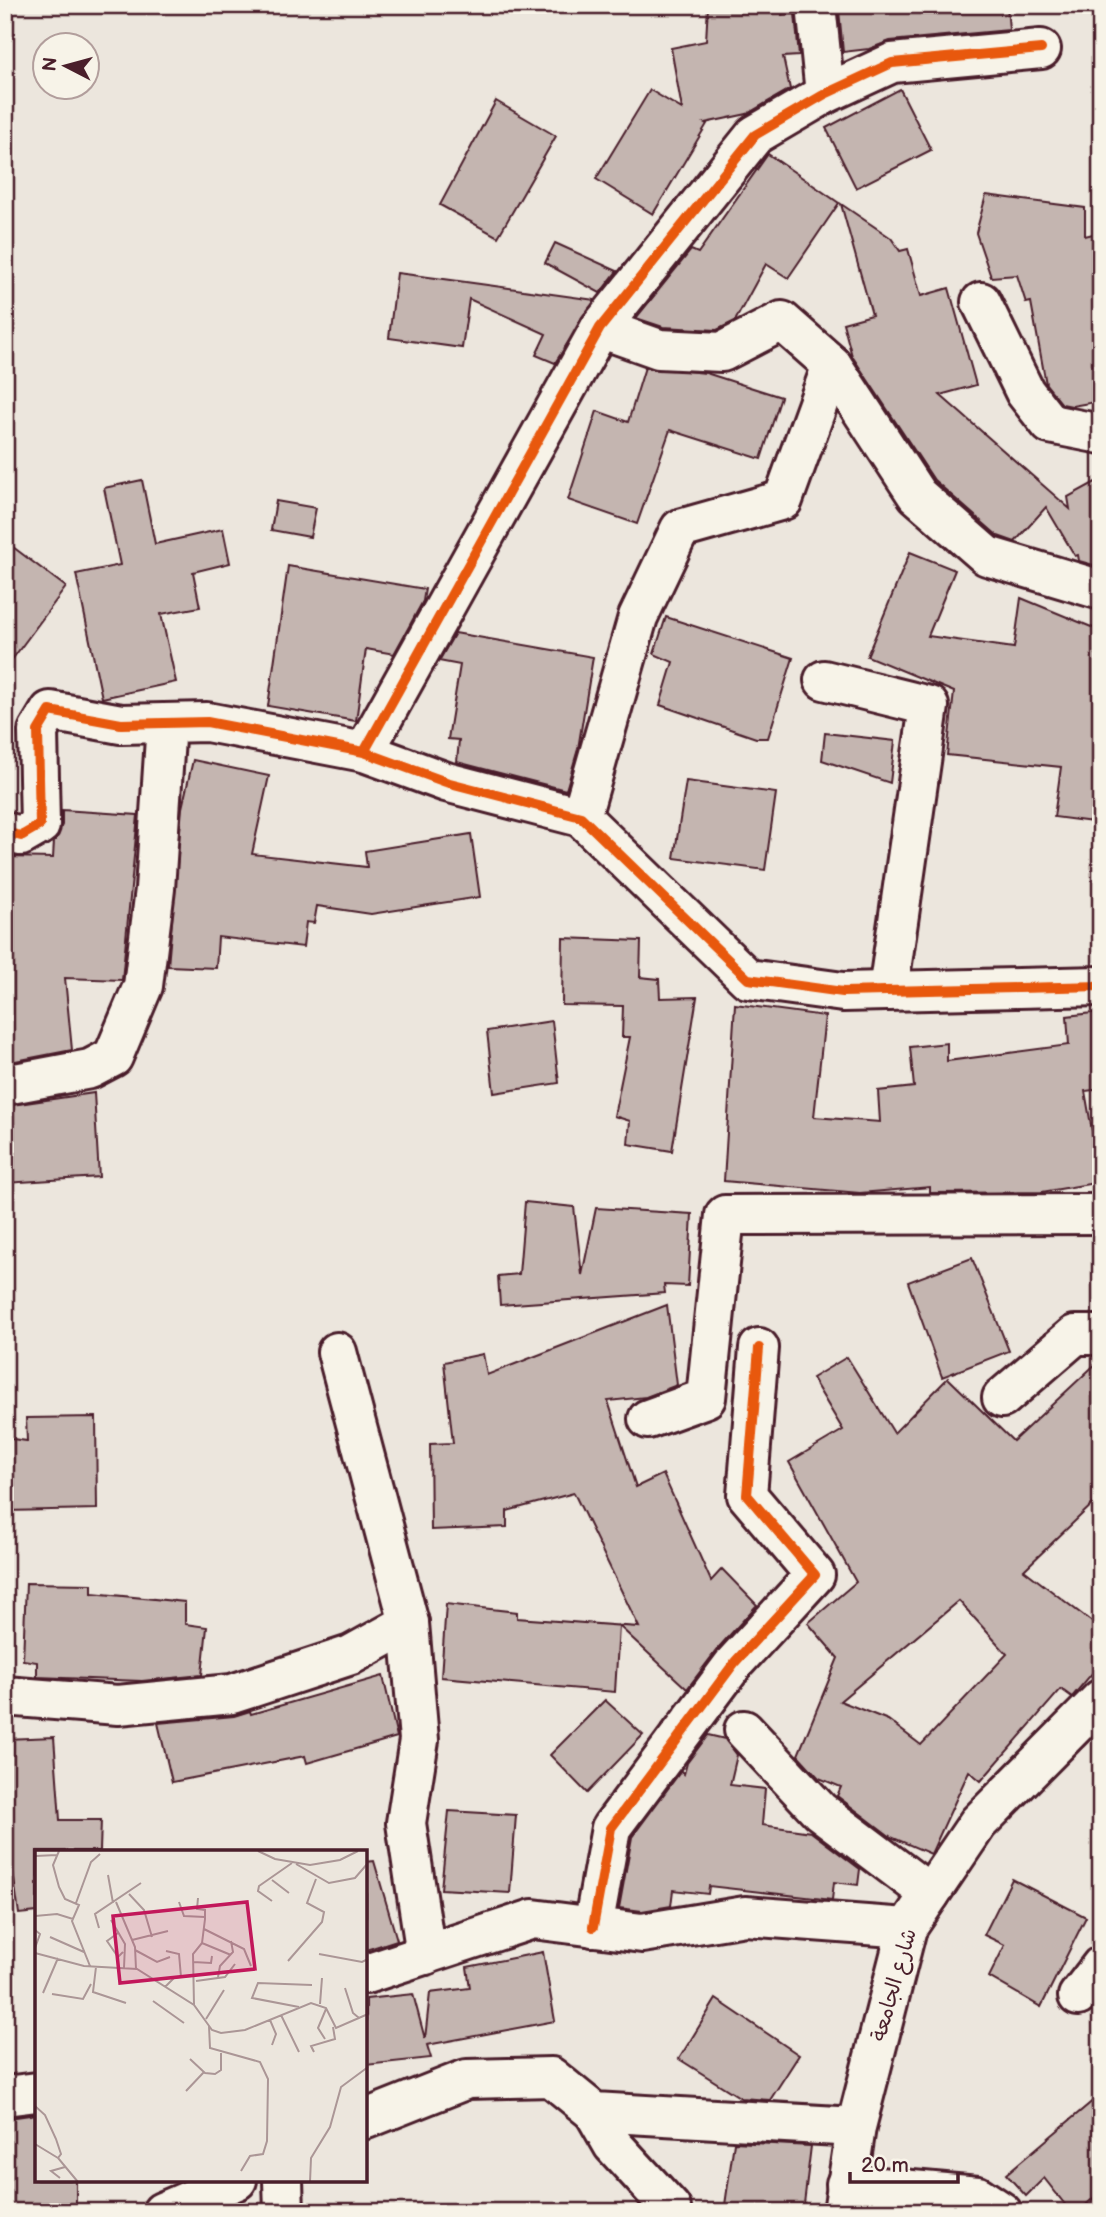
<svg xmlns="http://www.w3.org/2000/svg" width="1106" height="2217" font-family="'Balsamiq Sans','Playpen Sans Arabic',sans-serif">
  <rect width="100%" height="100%" fill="#ece6dd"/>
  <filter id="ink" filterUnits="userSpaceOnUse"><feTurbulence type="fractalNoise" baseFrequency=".0143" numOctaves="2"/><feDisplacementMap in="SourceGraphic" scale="14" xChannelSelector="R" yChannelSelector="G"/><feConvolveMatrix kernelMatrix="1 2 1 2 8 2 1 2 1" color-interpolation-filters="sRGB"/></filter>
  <g filter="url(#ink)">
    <g fill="#c4b5b0" stroke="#4a1f2b" stroke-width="2" fill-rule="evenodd">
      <path d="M 708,5 L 783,5 L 782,15 L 795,14 L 799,56 L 783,57 L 790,89 L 747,114 L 705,123 L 707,124 L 653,214 L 596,179 L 650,90 L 682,109 L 671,48 L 706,41 Z"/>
      <path d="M 849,5 L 1007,5 L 1009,30 L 890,41 L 869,49 L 843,52 L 839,10 L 849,9 Z"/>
      <path d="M 900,89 L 931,150 L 856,188 L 826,128 Z"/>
      <path d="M 496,101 L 556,136 L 498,237 L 440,205 Z"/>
      <path d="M 768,154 L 839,203 L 788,278 L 766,264 L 735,321 L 717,330 L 663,327 L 636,318 L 691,250 L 698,253 Z"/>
      <path d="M 986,195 L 1085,208 L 1085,236 L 1101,232 L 1101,401 L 1072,406 L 1062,404 L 1046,384 L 1031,302 L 1026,303 L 1017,275 L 991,277 L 976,233 Z"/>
      <path d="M 841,204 L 891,238 L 900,251 L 908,249 L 921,296 L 949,288 L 976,385 L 940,395 L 1070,509 L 1068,497 L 1101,479 L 1101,567 L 1079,561 L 1078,555 L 1075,556 L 1046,507 L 1015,542 L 998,536 L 934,480 L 852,356 L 843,323 L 872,315 Z"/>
      <path d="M 555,243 L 617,271 L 600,293 L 545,263 Z"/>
      <path d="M 397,273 L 444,279 L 595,300 L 555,363 L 536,355 L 546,334 L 469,299 L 462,348 L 389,338 Z"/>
      <path d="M 645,367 L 706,373 L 781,397 L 761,459 L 670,430 L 637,524 L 568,500 L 597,411 L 628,422 Z"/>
      <path d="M 142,480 L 155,544 L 223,529 L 230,563 L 193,572 L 200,607 L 161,614 L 176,682 L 102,698 L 76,574 L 120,565 L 104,488 Z"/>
      <path d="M 276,501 L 316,508 L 310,537 L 271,530 Z"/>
      <path d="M 5,541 L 66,587 L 5,669 Z"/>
      <path d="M 910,552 L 955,570 L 928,636 L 1014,648 L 1021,598 L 1101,631 L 1101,823 L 1054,817 L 1061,767 L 947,755 L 954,692 L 867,656 Z"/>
      <path d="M 288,566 L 425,589 L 423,601 L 394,654 L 366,649 L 356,721 L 268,706 Z"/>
      <path d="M 666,617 L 793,658 L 768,738 L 756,738 L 660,705 L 673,662 L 654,654 Z"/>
      <path d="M 455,633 L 593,657 L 578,749 L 566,790 L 457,762 L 459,740 L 448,739 L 460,665 L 439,661 Z"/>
      <path d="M 825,733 L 895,741 L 890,783 L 822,760 Z"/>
      <path d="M 193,760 L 269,776 L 252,854 L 367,867 L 365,851 L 471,834 L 480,897 L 371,914 L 317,906 L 314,923 L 306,922 L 303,947 L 218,937 L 216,968 L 168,966 L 182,808 Z"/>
      <path d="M 686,781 L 776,793 L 765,870 L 674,858 Z"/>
      <path d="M 62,810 L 138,815 L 122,980 L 65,978 L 72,1050 L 5,1063 L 5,857 L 53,858 L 54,841 L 62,825 Z"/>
      <path d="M 563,938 L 641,941 L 640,977 L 659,979 L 660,998 L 697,997 L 672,1151 L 628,1144 L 630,1121 L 614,1116 L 630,1037 L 622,1037 L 623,1006 L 562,1005 Z"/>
      <path d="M 735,1004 L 825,1016 L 814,1117 L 880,1122 L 878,1091 L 914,1087 L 910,1047 L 947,1043 L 947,1061 L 1069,1045 L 1067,1016 L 1101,1012 L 1101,1089 L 1085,1091 L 1101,1182 L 1042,1192 L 930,1193 L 930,1187 L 860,1193 L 724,1181 Z"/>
      <path d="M 552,1021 L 559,1083 L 494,1093 L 487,1031 Z"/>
      <path d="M 94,1093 L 99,1177 L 5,1183 L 5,1106 Z"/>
      <path d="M 525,1202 L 574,1207 L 582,1275 L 596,1208 L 692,1214 L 688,1286 L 664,1285 L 665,1293 L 500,1305 L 498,1276 L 519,1274 Z"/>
      <path d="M 972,1258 L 1009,1351 L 942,1377 L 908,1282 Z"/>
      <path d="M 667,1305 L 677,1385 L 646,1397 L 608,1401 L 636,1487 L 663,1474 L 711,1581 L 722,1569 L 757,1605 L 719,1647 L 687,1689 L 619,1626 L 615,1692 L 441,1677 L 446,1604 L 517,1612 L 517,1618 L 639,1627 L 574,1493 L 507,1511 L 507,1527 L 431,1530 L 430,1444 L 453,1443 L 444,1362 L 483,1354 L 487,1375 Z"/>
      <path d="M 847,1357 L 894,1433 L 948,1378 L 1013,1441 L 1101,1359 L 1101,1496 L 1024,1570 L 1101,1629 L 1101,1663 L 1072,1697 L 1061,1689 L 981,1781 L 969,1771 L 931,1854 L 891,1837 L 837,1796 L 841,1787 L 819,1778 L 798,1755 L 838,1658 L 808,1623 L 856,1582 L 789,1462 L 843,1430 L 812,1378 ZM 959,1601 L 1007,1654 L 921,1745 L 888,1720 L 840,1701 Z"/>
      <path d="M 96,1417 L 97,1509 L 6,1511 L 5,1438 L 27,1441 L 26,1418 Z"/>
      <path d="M 26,1583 L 92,1584 L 92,1593 L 185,1602 L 185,1624 L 207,1627 L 202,1675 L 142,1681 L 37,1677 L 37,1662 L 23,1660 Z"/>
      <path d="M 383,1676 L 397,1737 L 307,1763 L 305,1756 L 172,1782 L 158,1723 L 234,1716 L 250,1711 L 251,1714 Z"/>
      <path d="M 605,1700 L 643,1735 L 587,1793 L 550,1755 Z"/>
      <path d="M 708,1735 L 725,1739 L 737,1755 L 730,1785 L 765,1789 L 762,1825 L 811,1832 L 860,1869 L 858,1885 L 834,1882 L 832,1900 L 709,1886 L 708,1894 L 673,1890 L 671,1906 L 642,1911 L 619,1908 L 632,1837 L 681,1771 L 684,1774 L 687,1763 Z"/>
      <path d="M 54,1737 L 60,1820 L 101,1820 L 100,1851 L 37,1851 L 37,1912 L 19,1914 L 10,1851 L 5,1851 L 5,1739 Z"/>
      <path d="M 449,1811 L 516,1815 L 510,1893 L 441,1889 Z"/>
      <path d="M 374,1861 L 397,1940 L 366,1950 L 366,1862 Z"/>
      <path d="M 1012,1879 L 1086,1917 L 1041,2007 L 989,1977 L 1005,1945 L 984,1935 Z"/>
      <path d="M 543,1952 L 555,2021 L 427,2045 L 431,2058 L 366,2065 L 366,1999 L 413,1994 L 425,2039 L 430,1993 L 470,1988 L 467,1967 Z"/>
      <path d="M 716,1999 L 799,2055 L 770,2100 L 741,2098 L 679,2059 Z"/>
      <path d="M 1101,2094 L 1101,2191 L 1078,2212 L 1071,2212 L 1044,2178 L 1026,2196 L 1006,2174 Z"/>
      <path d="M 37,2114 L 37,2180 L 76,2180 L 76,2212 L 6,2212 L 9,2118 Z"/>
      <path d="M 734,2142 L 811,2146 L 803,2212 L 724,2212 Z"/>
    </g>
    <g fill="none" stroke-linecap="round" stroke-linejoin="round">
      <g stroke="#4a1f2b" stroke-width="44">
        <g id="minor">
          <path d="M 816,5 L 825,94"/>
          <path d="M 981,302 L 1025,392 L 1050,424 L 1101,434"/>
          <path d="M 600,328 L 659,349 L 722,352 L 782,321 L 832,365 L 917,495 L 987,556 L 1101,590"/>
          <path d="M 824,680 L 929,706 L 888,991"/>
          <path d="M 364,752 L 600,328 L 755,135 L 825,94 L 892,63 L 1041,49"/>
          <path d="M 581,817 L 638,617 L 680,529 L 783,500 L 832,365"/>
          <path d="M 5,832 L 21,836 L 40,825 L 38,731 L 50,711 L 121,724 L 207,722 L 364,752 L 446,782 L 581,817 L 748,979 L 843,992 L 1101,986"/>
          <path d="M 5,1085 L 90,1069 L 113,1057 L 143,986 L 155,889 L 166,723"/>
          <path d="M 337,1352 L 409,1623 L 419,1740 L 406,1823 L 426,1955"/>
          <path d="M 1002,1398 L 1075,1335 L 1101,1335"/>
          <path d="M 648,1419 L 706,1398 L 725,1215 L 1101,1214"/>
          <path d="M 5,1696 L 118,1705 L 232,1694 L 351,1655 L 409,1623"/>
          <path d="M 744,1730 L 820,1811 L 930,1894"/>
          <path d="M 593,1927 L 611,1828 L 735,1662 L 815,1575 L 747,1495 L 759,1348"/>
          <path d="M 366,1974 L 533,1919 L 642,1933 L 745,1916 L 907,1928"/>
          <path d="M 1078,1996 L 1101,1966"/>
          <path d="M 5,2096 L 37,2092"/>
          <path d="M 594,2112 L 613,2145 L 671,2208 L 665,2212"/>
          <path d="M 366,2119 L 467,2079 L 551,2077 L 594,2112 L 856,2127"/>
          <path d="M 283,2180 L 284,2212"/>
          <path d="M 846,2184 L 978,2196 L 1002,2212"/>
          <path d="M 162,2212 L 237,2180"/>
        </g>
      </g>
      <g stroke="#4a1f2b" stroke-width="44">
        <path id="secondary" d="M 843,2212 L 856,2127 L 907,1928 L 978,1823 L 1101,1699"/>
      </g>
      <use href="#minor" stroke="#f7f3e8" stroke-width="38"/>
      <use href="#secondary" stroke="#f7f3e8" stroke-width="38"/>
      <g stroke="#f7f3e8" stroke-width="15">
        <g id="cycleway">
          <path d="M 364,752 L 600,328 L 755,135 L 825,94 L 892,63 L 1041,49"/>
          <path d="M 5,832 L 21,836 L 40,825 L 38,731 L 50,711 L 121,724 L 207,722 L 364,752 L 446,782 L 581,817 L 748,979 L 843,992 L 1101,986"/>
          <path d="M 593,1927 L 611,1828 L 735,1662 L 815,1575 L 747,1495 L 759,1348"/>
        </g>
      </g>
      <use href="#cycleway" stroke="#e8590c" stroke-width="10"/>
    </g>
  </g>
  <g text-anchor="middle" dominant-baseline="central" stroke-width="7" stroke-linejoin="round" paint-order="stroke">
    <g font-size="21" fill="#4a1f2b" stroke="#f7f3e8">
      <text transform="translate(894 1985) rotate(-74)">شارع الجامعة</text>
    </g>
  </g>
  <g transform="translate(35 1850)">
    <rect width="332" height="332" fill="#ece6dd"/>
    <path fill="none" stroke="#ab9696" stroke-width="2" d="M 24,1 L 18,15 L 24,37 L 30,49 L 44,55 L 37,71 L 55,116M 223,1 L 240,9 L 275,15 L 305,10 L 323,1M 0,6 L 22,5M 261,14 L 294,33 L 320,28 L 333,13M 73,25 L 78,53M 237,30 L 254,43M 94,44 L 109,60 L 117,87M 237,51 L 223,41 L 224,36 L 257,13M 81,52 L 100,97 L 101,119M 144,52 L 149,66 L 170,67M 41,53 L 56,12 L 65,4M 0,66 L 22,64 L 38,69M 76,70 L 90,94 L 89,118M 64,78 L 60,64 L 106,33M 169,79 L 209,99 L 216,116M 0,80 L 5,84 L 0,98M 83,83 L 72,91 L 83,107 L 88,102M 15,87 L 49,102M 97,90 L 133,81M 167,93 L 196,105M 100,100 L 122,112 L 135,107M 0,103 L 49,116 L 102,119 L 159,155 L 177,180 L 186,183 L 210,180 L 276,153 L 291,158 L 301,178 L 333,164M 284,104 L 327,112 L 333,109M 253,111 L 287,72 L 289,62 L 272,53 L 281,29M 158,112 L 176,113 L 177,106M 61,117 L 58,142 L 91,153M 183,127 L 185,116 L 198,102 L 196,91M 161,131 L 190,127 L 200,114M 130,137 L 139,128 L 146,127 L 144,104 L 131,101M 310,138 L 318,163 L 324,168M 8,143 L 23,108M 17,144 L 48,149 L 56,134M 118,151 L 149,173M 285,154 L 287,128M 159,155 L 158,104 L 167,93 L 170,69 L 170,60 L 162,59 L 163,48M 264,157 L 217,148 L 223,133 L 277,135M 246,165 L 264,202M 171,169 L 189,140M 235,170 L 241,184 L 237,195M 174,176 L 175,198 L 225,212 L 233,229 L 232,291 L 228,304 L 215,306 L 206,321M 290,189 L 283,178 L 291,159M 279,202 L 276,196 L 300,189 L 298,177M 155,209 L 170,223 L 180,224 L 186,220 L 186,203M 151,241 L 169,222M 0,256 L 10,265 L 21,289 L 26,304 L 23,308 L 43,332M 0,294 L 23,308M 25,328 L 16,321 L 30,317M 275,332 L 276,308 L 295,277 L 306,237 L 333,217"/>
    <path fill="#c2185b" fill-opacity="0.15" stroke="#c2185b" stroke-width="3.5" d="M 212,52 L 220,119 L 85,133 L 78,66 Z"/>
    <rect width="332" height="332" fill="none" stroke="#4a1f2b" stroke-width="3.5"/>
  </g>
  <rect width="1106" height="2217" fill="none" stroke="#f7f3e8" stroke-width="28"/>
  <rect x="14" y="14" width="1078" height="2189" fill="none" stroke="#4a1f2b" stroke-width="2.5" filter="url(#ink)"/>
  <g transform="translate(66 66) rotate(276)"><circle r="33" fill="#f7f3e8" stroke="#b29e9c" stroke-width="2"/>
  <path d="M0-5L12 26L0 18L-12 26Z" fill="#4a1f2b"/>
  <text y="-10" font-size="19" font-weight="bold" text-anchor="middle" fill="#4a1f2b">N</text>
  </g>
  <path d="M850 2172v10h108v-10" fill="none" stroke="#4a1f2b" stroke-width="3.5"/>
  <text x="861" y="2172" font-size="21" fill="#4a1f2b" stroke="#f7f3e8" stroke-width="5" paint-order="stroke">20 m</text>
</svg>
